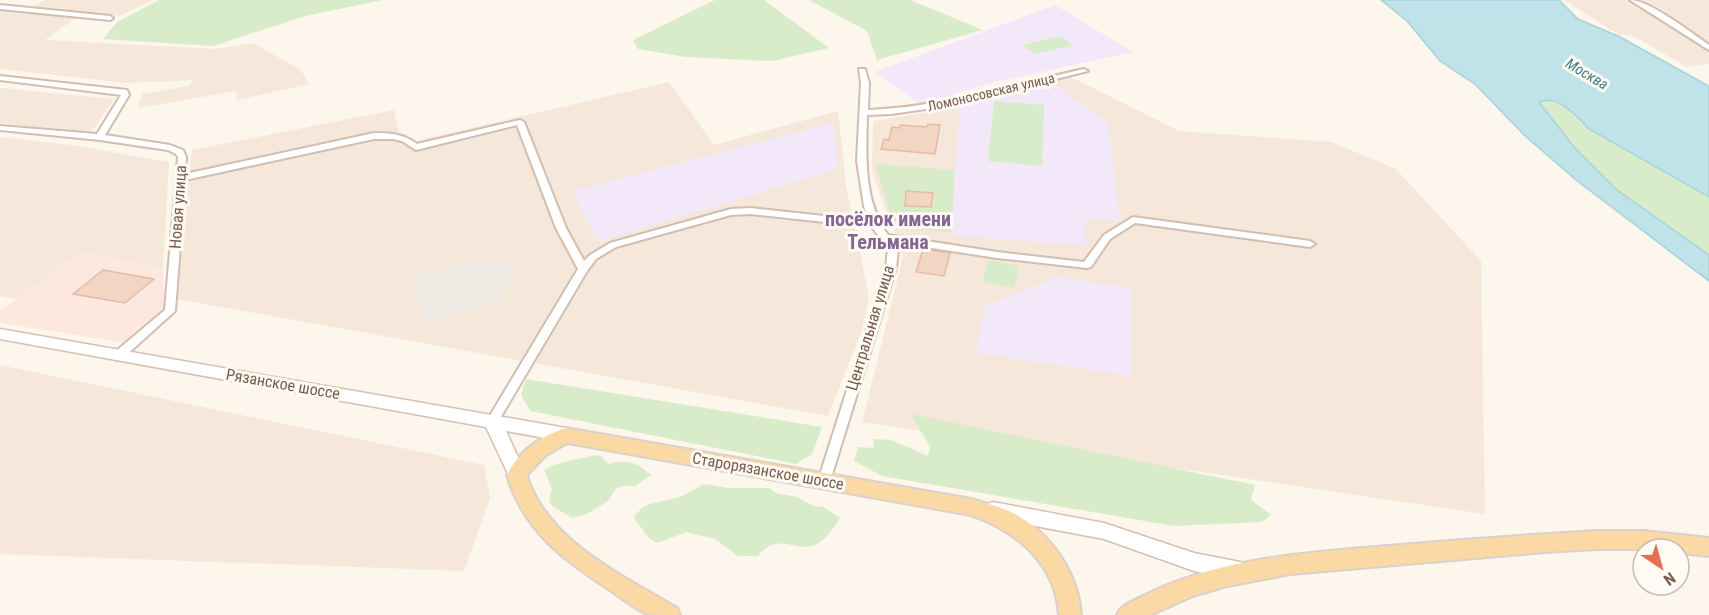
<svg xmlns="http://www.w3.org/2000/svg" width="1709" height="615" font-family="'Roboto Condensed',sans-serif">
  <rect width="100%" height="100%" fill="#fdf6ec"/>
  <g fill="#f5e8da">
    <path d="M 46,0 L 154,0 L 119,16 L 33,6 Z"/>
    <path d="M 1564,0 L 1626,0 L 1634,3 L 1678,28 L 1709,52 L 1709,64 L 1687,67 L 1632,35 L 1619,35 Z"/>
    <path d="M 1641,0 L 1709,0 L 1709,45 L 1665,11 Z"/>
    <path d="M 0,12 L 77,17 L 45,40 L 216,49 L 253,43 L 301,70 L 309,84 L 237,100 L 236,91 L 138,108 L 142,94 L 189,86 L 193,80 L 126,83 L 0,69 Z"/>
    <path d="M 1069,76 L 1179,131 L 1332,142 L 1396,169 L 1481,261 L 1485,514 L 862,422 L 903,257 L 872,171 L 873,121 L 935,111 Z"/>
    <path d="M 669,82 L 714,145 L 838,111 L 846,185 L 869,297 L 861,333 L 828,416 L 177,299 L 192,150 L 394,110 L 402,144 Z"/>
    <path d="M 0,88 L 114,99 L 96,126 L 86,134 L 0,123 Z"/>
    <path d="M 0,137 L 72,145 L 169,162 L 163,268 L 81,252 L 16,299 L 0,296 Z"/>
    <path d="M 0,365 L 484,465 L 490,498 L 464,571 L 0,554 Z"/>
  </g>
  <path fill="#fde8e0" d="M 81,252 L 163,268 L 164,312 L 127,343 L 0,323 L 0,311 Z"/>
  <path fill="#efe9e4" d="M 480,260 L 506,261 L 515,282 L 495,304 L 421,325 L 415,276 Z"/>
  <g fill="#f3e8fa">
    <path d="M 1055,5 L 1133,52 L 995,82 L 920,104 L 874,72 Z"/>
    <path d="M 1051,82 L 1108,122 L 1120,221 L 1084,219 L 1086,246 L 950,235 L 960,107 Z"/>
    <path d="M 833,123 L 838,169 L 597,242 L 572,191 Z"/>
    <path d="M 1058,277 L 1131,288 L 1131,376 L 976,353 L 985,306 Z"/>
  </g>
  <g fill="#d8ecc9">
    <path d="M 159,0 L 383,0 L 305,16 L 213,46 L 103,39 L 117,22 Z"/>
    <path d="M 715,0 L 764,0 L 829,48 L 772,61 L 686,57 L 638,49 L 633,40 Z"/>
    <path d="M 809,0 L 910,0 L 983,30 L 877,60 L 867,31 Z"/>
    <path d="M 1060,36 L 1073,45 L 1035,54 L 1022,45 Z"/>
    <path d="M 1544,100 C 1564,104 1576,114 1589,129 L 1709,197 L 1709,255 L 1617,190 L 1574,147 L 1539,102 Z"/>
    <path d="M 994,101 L 1044,105 L 1042,166 L 988,161 Z"/>
    <path d="M 875,164 L 955,170 L 951,232 L 895,228 Z"/>
    <path d="M 988,260 L 1020,266 L 1014,288 L 982,282 Z"/>
    <path d="M 526,379 L 822,427 L 812,454 L 796,464 L 530,411 L 521,395 Z"/>
    <path d="M 911,414 L 1255,485 L 1251,500 L 1271,515 L 1262,522 L 1174,526 L 882,476 L 854,461 L 858,447 L 873,448 L 874,439 L 891,440 L 928,456 L 930,447 Z"/>
    <path d="M 594,455 L 601,456 L 608,464 C 628,459 636,462 651,475 L 635,486 L 621,486 L 615,490 L 608,501 L 587,514 L 572,518 L 552,506 L 549,500 L 552,489 L 544,470 C 560,460 577,461 594,455 Z"/>
    <path d="M 705,484 L 728,488 L 769,488 L 776,493 L 797,497 L 814,506 L 824,507 L 840,518 C 805,577 787,521 758,556 L 738,556 L 715,539 L 687,532 L 657,543 L 649,538 L 634,518 C 643,500 662,503 679,497 C 688,494 696,488 705,484 Z"/>
  </g>
  <path fill="#bfe3e8" stroke="#a5d3da" stroke-width="1.5" d="M 1381,0 L 1559,0 L 1578,19 L 1620,37 L 1709,86 L 1709,197 L 1589,129 C 1578,117 1557,94 1539,102 L 1574,147 L 1617,190 L 1709,255 L 1709,281 L 1576,180 L 1524,135 L 1476,85 L 1440,61 L 1407,21 Z"/>
  <g fill="#f3d5c3" stroke="#e6bba3" stroke-width="1.5">
    <path d="M 928,124 L 940,125 L 935,154 L 881,149 L 884,139 L 889,140 L 892,127 L 899,128 L 900,125 L 927,127 Z"/>
    <path d="M 906,191 L 933,193 L 931,207 L 905,206 Z"/>
    <path d="M 923,249 L 950,253 L 944,276 L 916,272 Z"/>
    <path d="M 103,270 L 154,279 L 125,303 L 73,294 Z"/>
  </g>
  <g fill="none" stroke-linecap="round" stroke-linejoin="round">
    <g stroke="#d1beb0" stroke-width="4">
      <g id="street">
        <path d="M 1630,0 C 1649,0 1692,33 1709,45 L 1709,50 Z"/>
        <path d="M 0,5 L 110,16 L 113,18 L 110,20 L 0,9 Z"/>
        <path d="M 859,69 L 865,69 L 869,83 L 868,110 C 942,107 1012,85 1084,69 L 1088,71 L 947,106 L 891,114 L 867,115 C 866,155 863,201 888,235 L 997,252 L 1084,262 L 1104,235 L 1133,217 L 1310,241 L 1315,244 L 1310,247 L 1135,223 L 1110,239 L 1091,267 L 1087,268 L 997,258 L 893,242 L 898,249 L 896,268 L 830,481 L 828,485 L 824,486 L 820,485 L 818,481 L 886,268 L 888,249 L 881,240 L 879,239 L 878,235 L 872,227 L 750,214 L 731,215 L 616,247 L 596,259 L 587,271 L 496,425 L 492,427 L 488,425 L 486,422 L 488,419 L 578,269 L 556,228 L 517,125 L 416,150 L 402,141 L 393,139 L 374,139 L 185,180 L 175,311 L 123,358 L 115,358 L 113,355 L 115,352 L 165,310 L 178,157 L 176,154 L 168,150 L 100,140 L 0,130 L 0,126 L 97,134 L 121,95 L 0,80 L 0,76 L 127,90 L 129,95 L 105,135 L 170,145 L 183,150 L 186,157 L 185,174 L 374,133 C 391,133 404,134 417,144 L 520,120 L 524,122 L 566,228 L 584,261 L 590,255 L 610,243 L 731,209 L 750,208 L 869,221 L 864,206 L 857,161 L 861,83 Z"/>
      </g>
    </g>
    <g stroke="#d6c0b0" stroke-width="3">
      <g id="secondary">
        <path d="M 0,329 L 566,428 L 572,430 L 575,435 L 572,440 L 566,442 L 506,431 L 526,475 L 523,480 L 517,482 L 511,480 L 486,427 L 0,339 Z"/>
        <path d="M 993,502 L 1104,523 L 1194,553 L 1240,562 L 1247,565 L 1250,571 L 1247,577 L 1240,580 L 1194,571 L 1104,539 L 993,518 L 986,515 L 984,510 L 986,505 Z"/>
      </g>
    </g>
    <g stroke="#dad1cd" stroke-width="4">
      <g id="primary">
        <path d="M 566,428 L 971,499 C 986,503 1001,507 1015,514 C 1052,535 1078,573 1081,615 L 1059,615 C 1056,564 1017,531 971,515 L 568,443 L 565,444 L 545,456 L 529,473 L 527,476 C 547,541 622,575 677,608 L 680,615 C 671,615 657,615 648,614 C 636,610 623,599 613,592 C 565,561 524,532 507,475 C 519,451 541,436 566,428 Z"/>
        <path d="M 1597,531 L 1644,531 L 1709,538 L 1709,556 L 1679,553 L 1679,549 L 1597,549 L 1545,552 L 1290,574 L 1223,587 L 1193,596 L 1150,615 L 1117,615 C 1121,605 1132,602 1141,597 C 1217,558 1304,553 1387,546 C 1457,540 1527,535 1597,531 Z"/>
      </g>
    </g>
    <use href="#street" fill="#fff" fill-rule="evenodd"/>
    <use href="#secondary" fill="#fff" fill-rule="evenodd"/>
    <use href="#primary" fill="#fbd9a5" fill-rule="evenodd"/>
  </g>
  <g text-anchor="middle" dominant-baseline="central" stroke-width="6" stroke-linejoin="round" paint-order="stroke">
    <g font-size="14" fill="#7a5c4d" stroke="#fffaf3">
      <text transform="translate(991 92) rotate(-13)">Ломоносовская улица</text>
    </g>
    <g font-size="15" font-style="italic" fill="#437c86" stroke="#fffaf3">
      <text transform="translate(1587 74) rotate(31)">Москва</text>
    </g>
    <g font-size="16" fill="#7a5c4d" stroke="#fffaf3">
      <text transform="translate(178 207) rotate(-86)">Новая улица</text>
      <text transform="translate(870 328) rotate(-73)">Центральная улица</text>
      <text transform="translate(283 384) rotate(10)">Рязанское шоссе</text>
      <text transform="translate(768 471) rotate(10)">Старорязанское шоссе</text>
    </g>
    <g font-size="20" font-weight="bold" fill="#846695" stroke="#fffaf3">
      <text x="888" y="219">посёлок имени<tspan x="888" dy="23">Тельмана</tspan></text>
    </g>
  </g>
  <g transform="translate(1661 567) rotate(144)"><circle r="28" fill="#fffaf3" stroke="#cabbb1" stroke-width="1.5"/>
  <path d="M0-4.5L10 22L0 15L-10 22Z" fill="#e76f51"/>
  <text y="-9" font-size="16" font-weight="bold" text-anchor="middle" fill="#7a5c4d">N</text>
  </g>
</svg>
